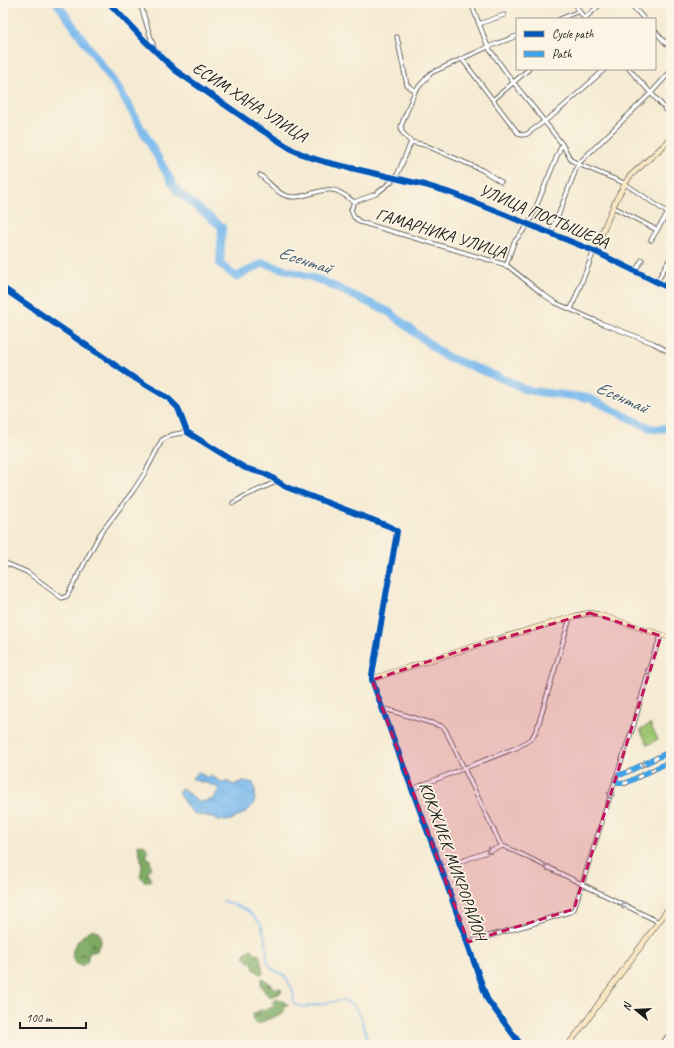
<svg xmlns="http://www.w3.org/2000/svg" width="674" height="1048" font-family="Caveat,sans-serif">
  <defs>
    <pattern id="forest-firs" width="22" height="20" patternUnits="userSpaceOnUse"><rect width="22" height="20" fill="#7eab63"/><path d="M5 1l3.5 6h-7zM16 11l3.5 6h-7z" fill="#668a51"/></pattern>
    <pattern id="water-ripples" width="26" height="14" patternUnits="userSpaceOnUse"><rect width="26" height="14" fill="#7abaee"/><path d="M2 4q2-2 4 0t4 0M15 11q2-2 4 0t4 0" fill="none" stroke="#699fcc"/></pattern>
  </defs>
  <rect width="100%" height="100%" fill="#fcf5e5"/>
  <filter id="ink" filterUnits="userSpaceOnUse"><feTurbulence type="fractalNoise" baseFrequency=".025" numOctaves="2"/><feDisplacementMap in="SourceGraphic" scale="8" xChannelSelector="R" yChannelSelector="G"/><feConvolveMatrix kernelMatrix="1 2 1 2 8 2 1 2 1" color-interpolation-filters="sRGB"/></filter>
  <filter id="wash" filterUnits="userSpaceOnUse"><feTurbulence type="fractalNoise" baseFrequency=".012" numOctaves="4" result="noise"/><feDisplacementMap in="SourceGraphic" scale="16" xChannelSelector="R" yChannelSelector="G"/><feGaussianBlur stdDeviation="0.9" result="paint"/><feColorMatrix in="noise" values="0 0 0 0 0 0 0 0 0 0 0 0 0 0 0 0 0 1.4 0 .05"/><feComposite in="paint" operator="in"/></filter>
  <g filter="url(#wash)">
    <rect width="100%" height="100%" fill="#f5ead2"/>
    <path fill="#9ec671" stroke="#5d7146" d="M 650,724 L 658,739 L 648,745 L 640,730 Z"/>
    <g fill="url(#forest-firs)" stroke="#4d6440">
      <path d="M 143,844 L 148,850 L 146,856 L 150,859 L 151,868 L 147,872 L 150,877 L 151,881 L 144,881 L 140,877 C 142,872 142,864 141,859 C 140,854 138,851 138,845 Z"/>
      <path d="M 93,929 L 99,933 L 101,940 L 97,951 L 89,953 L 87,962 L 82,966 L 77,964 L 73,960 C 73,957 72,953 73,950 C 76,941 85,933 93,929 Z"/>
      <path d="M 251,949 L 260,956 L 263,973 L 260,974 L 253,968 L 253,962 L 249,962 L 244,956 L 246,952 Z"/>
      <path d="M 262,978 C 264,980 268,981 270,983 C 274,986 272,989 279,988 L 282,990 L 279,994 L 269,997 C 265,991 258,986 262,978 Z"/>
      <path d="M 276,999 L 283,1001 L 288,1005 L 283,1006 L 285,1009 L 282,1014 L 266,1020 L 262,1023 L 256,1024 L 252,1020 L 253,1014 L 258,1011 L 274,1007 L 272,1002 Z"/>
    </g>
    <path fill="url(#water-ripples)" stroke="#4b6b85" d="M 199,772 L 207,778 L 210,775 L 221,782 L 229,782 L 233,785 L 244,781 L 253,783 C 258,798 255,807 241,815 C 237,817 232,820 227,821 C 219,821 213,817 206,816 C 202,815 196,815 193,813 C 189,810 181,798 178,793 L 182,788 L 189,794 L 200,802 L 214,799 L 219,788 L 209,784 L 194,780 L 192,778 Z"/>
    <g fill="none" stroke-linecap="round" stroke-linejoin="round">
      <path stroke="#7abaee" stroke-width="1.5" d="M 223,901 L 238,906 L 248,911 L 261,924 L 266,941 L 267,960 L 271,968 L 285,976 L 293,991 L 294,1004 L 304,1007 L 342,1000 L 353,1005 L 361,1017 L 369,1045"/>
      <path stroke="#7abaee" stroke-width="8" d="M 57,3 L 120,91 L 177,191 L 222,227 L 220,264 L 236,277 L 263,263 L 320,280 L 389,312 L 443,355 L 511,382 L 523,389 L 539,392 L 589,398 L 652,429 L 671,428"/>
    </g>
  </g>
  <g filter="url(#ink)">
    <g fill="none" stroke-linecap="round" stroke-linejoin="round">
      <g stroke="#3d3b37" stroke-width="5">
        <g id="street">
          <path d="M 141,3 L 141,6 L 148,29 L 155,50"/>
          <path d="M 471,3 L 488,47 L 513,82 L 534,108 L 562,144 L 571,160 L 578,164 L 624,183 L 671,215"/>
          <path d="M 575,3 L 579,11 L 585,19"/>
          <path d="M 630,3 L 644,19"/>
          <path d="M 585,18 L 602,3"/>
          <path d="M 560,19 L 579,11"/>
          <path d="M 479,24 L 504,15"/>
          <path d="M 655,31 L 671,49"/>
          <path d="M 397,37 L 407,85 L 415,91"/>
          <path d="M 462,59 L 518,133 L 522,135 L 527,134 L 557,112 L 605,69"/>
          <path d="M 629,69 L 671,115"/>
          <path d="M 493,100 L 529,69"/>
          <path d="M 411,142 L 425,145 L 482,170 L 501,182"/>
          <path d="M 260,175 C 268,181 275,191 284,195 C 300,202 317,188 333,190 C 341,191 348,198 354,202 L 351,210 L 354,217 L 360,222 L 503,264 L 509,267 L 544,295 L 556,303 L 601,323 L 653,343 L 671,353"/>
          <path d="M 354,202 L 376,194 L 396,178 L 411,142 L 402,132 L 401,126 L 415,91 L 431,73 L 488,47 L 517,36"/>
          <path d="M 613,207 L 657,230 L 671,208"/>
          <path d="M 551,234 L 578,164 L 651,93 L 671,71"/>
          <path d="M 651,240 L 657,230"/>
          <path d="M 506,266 L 514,242 L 529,224 L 562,144"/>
          <path d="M 635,271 L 642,260"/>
          <path d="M 657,282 L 669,260"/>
          <path d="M 571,309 L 594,251"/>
          <path d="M 233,503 L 245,496 L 278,481"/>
          <path d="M 3,562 L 27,572 L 62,598 L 67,596 L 100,534 L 133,491 L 146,471 L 162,440 L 171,435 L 187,432"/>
          <path d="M 382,708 L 441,726 L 445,729 L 500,843 L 503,846 L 523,855 L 659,922"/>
          <path d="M 617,775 L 623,774 L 671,751"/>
          <path d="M 615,779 C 618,783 621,784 626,783 L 671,761"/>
          <path d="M 412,789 L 518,747 L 532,738 L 537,729 L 570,618"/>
          <path d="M 441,868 L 454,864 L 503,846"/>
          <path d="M 468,942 L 528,925 L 569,912 L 572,911 L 574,909 L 619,768 L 634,724 L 652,659 L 661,636"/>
          <path d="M 661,1045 L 671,1032"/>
        </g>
      </g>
      <g stroke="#3d3b37" stroke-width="6">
        <g id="secondary">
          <path d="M 109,3 L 143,39 L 175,70 L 257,127 L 293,150 L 309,157 L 325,162 L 425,185 L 454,194 L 594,251 L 635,271 L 671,289"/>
          <path d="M 594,251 L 617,198 L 629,177 L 671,139"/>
          <path d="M 3,288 L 131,376 L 168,398 L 178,408 L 187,432 L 245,468 L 265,474 L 271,477 L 286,487 L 323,501 L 391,527 L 397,531 L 396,538 L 372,675 L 372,680 L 377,694 L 441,868 L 487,999 L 521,1045"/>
          <path d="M 372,680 L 378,677 L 475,646 L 575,616 L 590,613 L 600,615 L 671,638"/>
          <path d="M 568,1045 L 583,1026 L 602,999 L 671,905"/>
        </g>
      </g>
      <use href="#street" stroke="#fff" stroke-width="3.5"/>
      <use href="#secondary" stroke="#f9e7c3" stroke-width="5"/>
      <g stroke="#3da2ea" stroke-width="5" stroke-dasharray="10 5" stroke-linecap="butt">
        <path d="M 617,775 L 623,774 L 671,751"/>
        <path d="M 615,779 C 618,783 621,784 626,783 L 671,761"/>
      </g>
      <g stroke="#fcf5e5" stroke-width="8">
        <g id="cycleway">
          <path d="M 109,3 L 143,39 L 175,70 L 257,127 L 293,150 L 309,157 L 325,162 L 425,185 L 454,194 L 594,251 L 635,271 L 671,289"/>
          <path d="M 3,288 L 131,376 L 168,398 L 178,408 L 187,432 L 245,468 L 265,474 L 271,477 L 286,487 L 323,501 L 391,527 L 397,531 L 396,538 L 372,675 L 372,680 L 377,694 L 441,868 L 487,999 L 521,1045"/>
        </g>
      </g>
      <use href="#cycleway" stroke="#0057b8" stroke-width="6"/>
    </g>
    <defs><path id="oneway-chevron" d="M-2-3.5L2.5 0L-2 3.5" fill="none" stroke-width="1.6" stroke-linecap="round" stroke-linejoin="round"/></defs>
    <g stroke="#999">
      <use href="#oneway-chevron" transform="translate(648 672) rotate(107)"/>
      <use href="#oneway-chevron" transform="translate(644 764) rotate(154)"/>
      <use href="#oneway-chevron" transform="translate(610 796) rotate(108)"/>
      <use href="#oneway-chevron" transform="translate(489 851) rotate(159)"/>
      <use href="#oneway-chevron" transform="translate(547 867) rotate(-153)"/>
      <use href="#oneway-chevron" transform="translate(623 905) rotate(-154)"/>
    </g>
  </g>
  <path fill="#c2185b" fill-opacity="0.2" stroke="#c2185b" stroke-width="3" stroke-dasharray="8 5" stroke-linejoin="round" d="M 590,613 L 661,636 L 574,909 L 468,942 L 372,680 L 475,646 Z"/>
  <g text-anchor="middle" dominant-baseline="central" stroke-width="3.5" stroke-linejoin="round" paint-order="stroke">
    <g font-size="17" fill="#1c1c1c" stroke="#fcf5e5">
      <text transform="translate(250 102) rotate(33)">ЕСИМ ХАНА УЛИЦА</text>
      <text transform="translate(544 216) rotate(23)">УЛИЦА ПОСТЫШЕВА</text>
      <text transform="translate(441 233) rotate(17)">ГАМАРНИКА УЛИЦА</text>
      <text transform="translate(453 861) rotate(70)">КОКЖИЕК МИКРОРАЙОН</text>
    </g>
    <g font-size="18" font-style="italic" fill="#425b70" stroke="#fcf5e5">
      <text transform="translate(305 260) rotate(18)">Есентай</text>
      <text transform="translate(622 397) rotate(24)">Есентай</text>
    </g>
  </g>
  <rect width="674" height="1048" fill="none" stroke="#fcf5e5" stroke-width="16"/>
  <rect x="516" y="18" width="140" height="52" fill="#fcf5e5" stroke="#a29e95"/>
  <rect x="524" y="31" width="20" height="6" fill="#0057b8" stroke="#a29e95"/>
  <text x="552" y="38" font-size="12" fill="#1c1c1c">Cycle path</text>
  <rect x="524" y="51" width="20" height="6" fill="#3da2ea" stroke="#a29e95"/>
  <text x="552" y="58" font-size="12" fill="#1c1c1c">Path</text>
  <g transform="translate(636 1010) rotate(288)" stroke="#fcf5e5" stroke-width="3" paint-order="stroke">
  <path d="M0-3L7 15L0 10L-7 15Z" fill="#1c1c1c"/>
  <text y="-6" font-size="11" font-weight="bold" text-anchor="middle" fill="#1c1c1c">N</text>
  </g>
  <path d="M20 1022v6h66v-6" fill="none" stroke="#1c1c1c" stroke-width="2"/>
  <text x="26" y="1022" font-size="12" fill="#1c1c1c" stroke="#fcf5e5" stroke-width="3" paint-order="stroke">100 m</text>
</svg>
